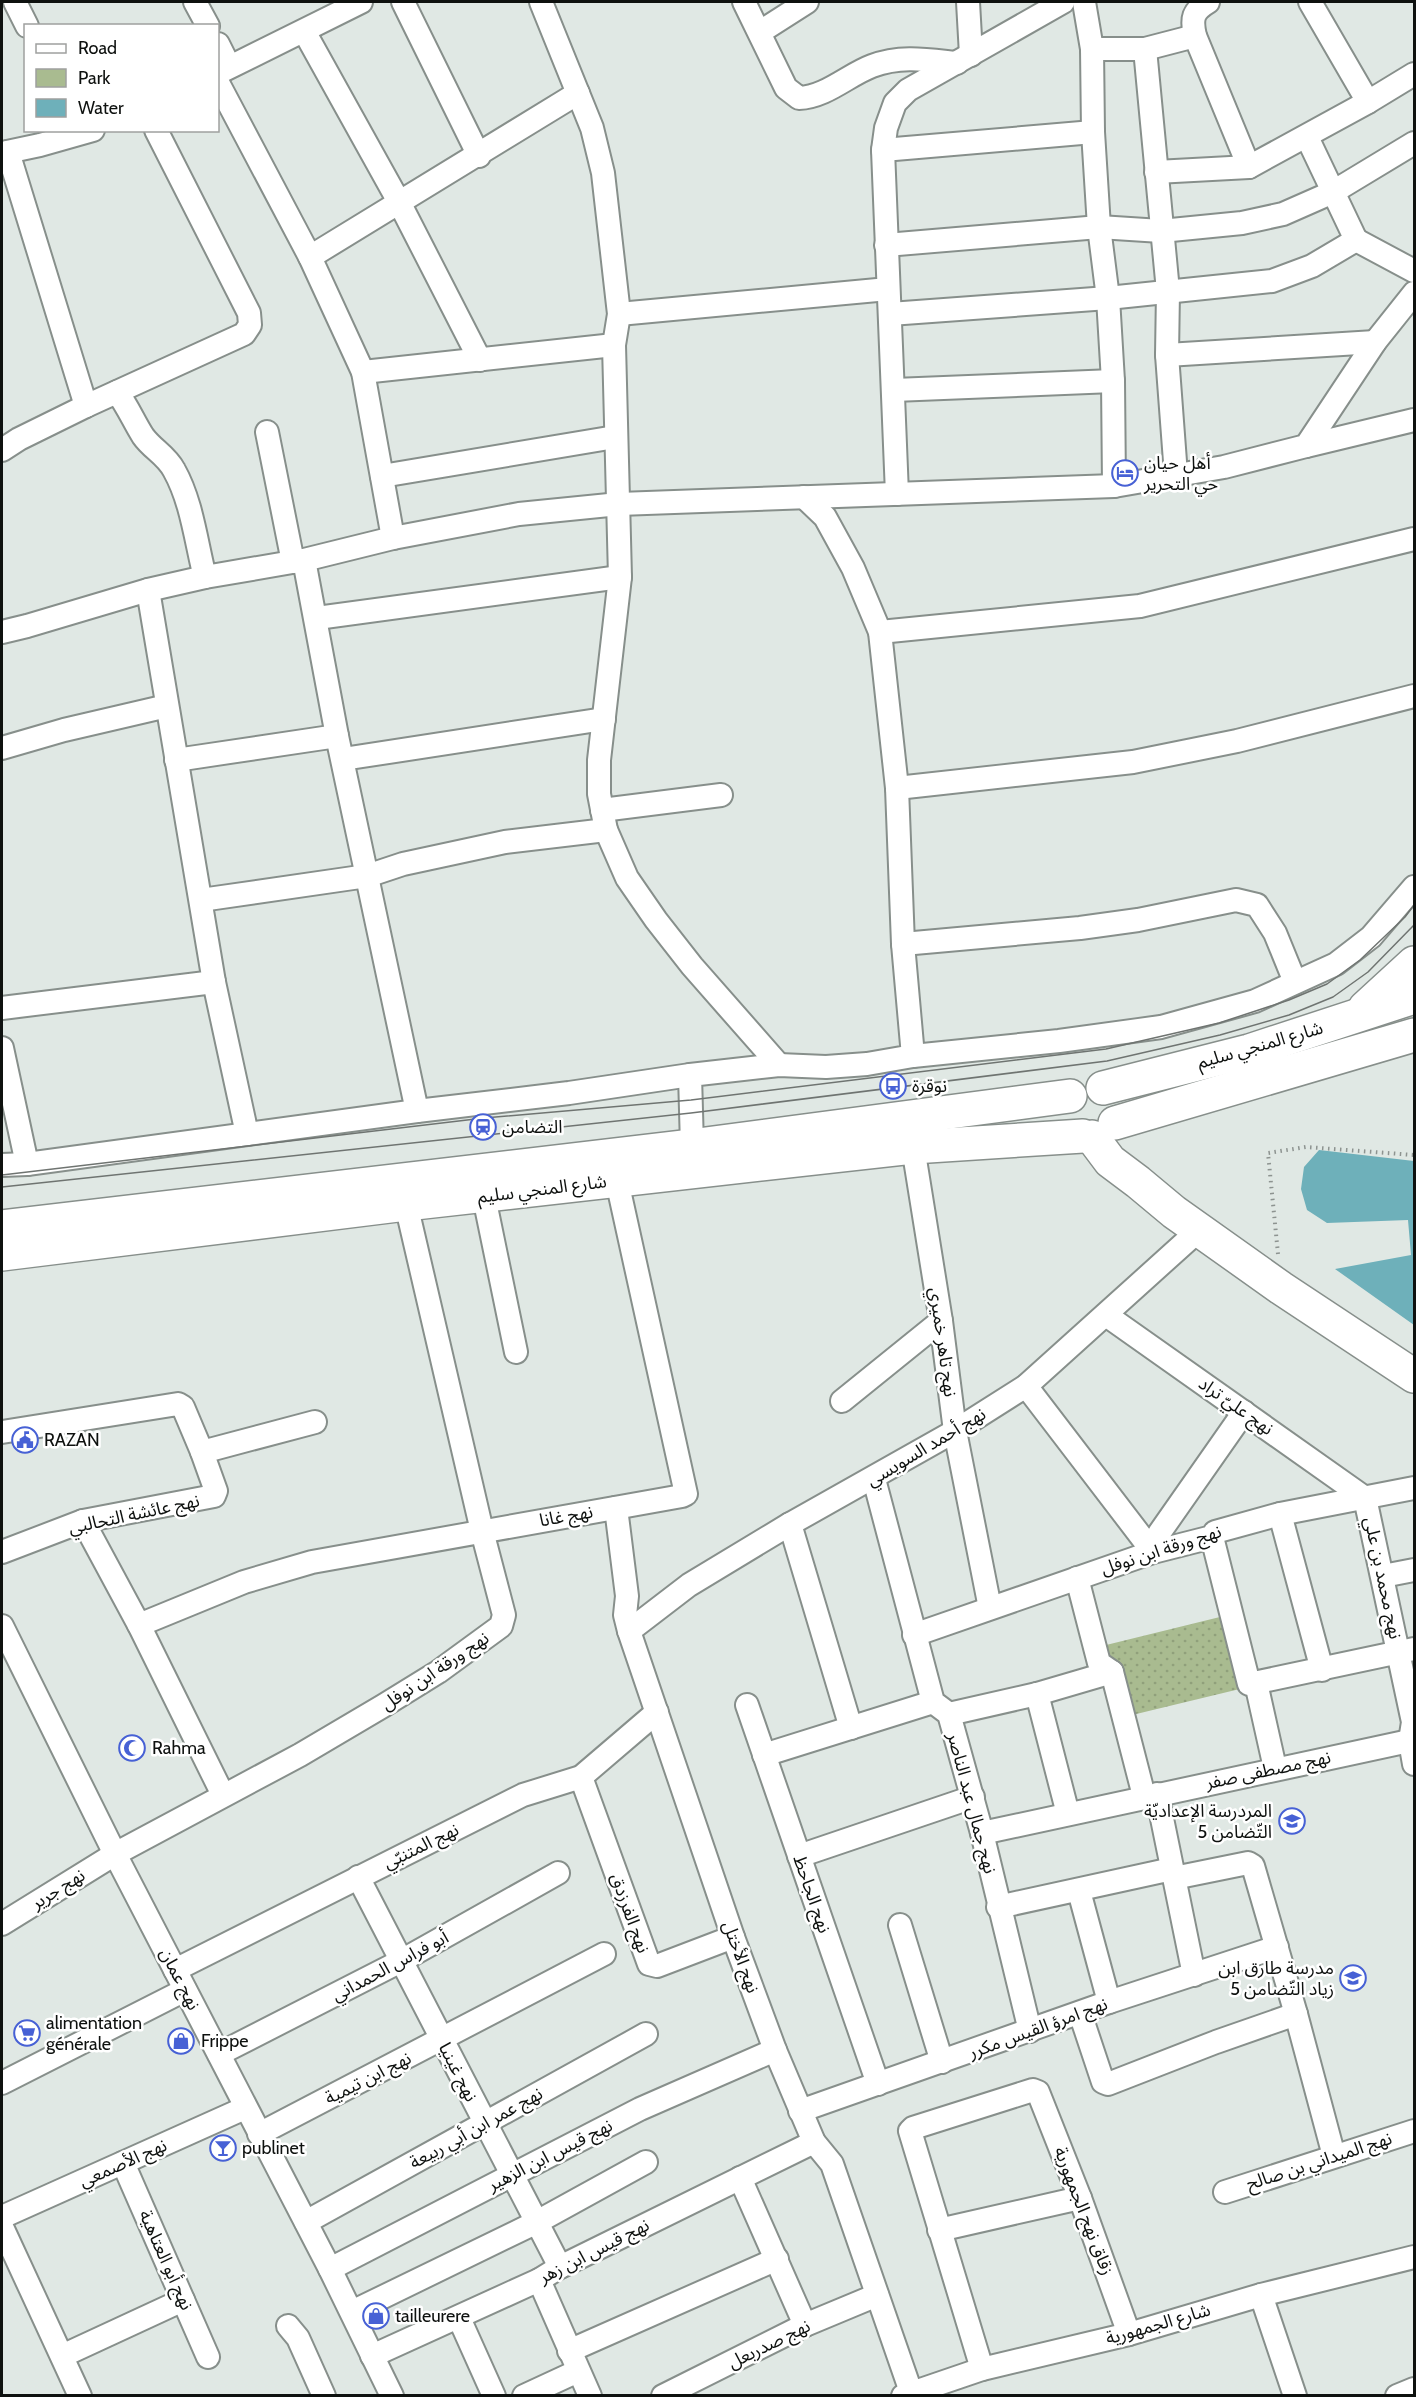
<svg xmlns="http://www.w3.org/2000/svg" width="1416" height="2397" font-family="Cabin,'Noto Sans Arabic',sans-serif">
  <defs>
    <pattern id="green-dots" width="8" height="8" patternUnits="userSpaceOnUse" patternTransform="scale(1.5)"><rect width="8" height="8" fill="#a9bb90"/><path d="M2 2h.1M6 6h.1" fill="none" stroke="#90a07b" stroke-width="1.8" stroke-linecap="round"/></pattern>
  </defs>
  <rect width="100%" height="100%" fill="#e0e8e4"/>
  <path fill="url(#green-dots)" d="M 1228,1615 L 1248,1687 L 1128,1716 L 1098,1647 Z"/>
  <path fill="#6eb0ba" d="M 1319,1150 L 1414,1161 L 1414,1325 L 1335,1269 L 1411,1255 L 1408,1220 L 1327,1223 L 1307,1210 L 1301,1189 L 1304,1167 Z"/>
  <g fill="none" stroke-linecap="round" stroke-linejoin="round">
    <g stroke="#878f8b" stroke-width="26">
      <g id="street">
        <path d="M 15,2 L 27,26"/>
        <path d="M 195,2 L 208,26"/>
        <path d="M 403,2 L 479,156"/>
        <path d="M 541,2 L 592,128 L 603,173 L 619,314 L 614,345 L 620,577 L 599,760 L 599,794 L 606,830 L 627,878 L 656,920 L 692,966 L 779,1065"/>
        <path d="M 744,2 L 786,88 L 799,98 C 826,97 848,75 872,66 C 901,55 928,60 957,63"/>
        <path d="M 968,2 L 971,55"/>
        <path d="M 1084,2 L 1092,49 L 1093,132 L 1099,227 L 1108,298 L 1113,381 L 1114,486"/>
        <path d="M 1208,2 C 1193,11 1191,18 1195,36 L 1249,167"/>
        <path d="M 1310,2 L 1368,102 L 1414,74"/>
        <path d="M 304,31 L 399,202 L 480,360"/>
        <path d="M 760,32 L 807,2"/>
        <path d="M 218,44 L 229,66"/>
        <path d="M 1092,49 L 1145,49 L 1195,36"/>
        <path d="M 1145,49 L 1168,291 L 1167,355 L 1176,475"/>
        <path d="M 218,73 L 361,2"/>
        <path d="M 218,83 L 310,257 L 363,372 L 393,538"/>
        <path d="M 883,150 L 1093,132"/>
        <path d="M 8,152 L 86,406"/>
        <path d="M 2,153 L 40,145 L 93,130"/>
        <path d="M 1156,172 L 1249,167 L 1368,102"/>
        <path d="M 1356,240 L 1414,271"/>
        <path d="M 886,245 L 1099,227 L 1161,231 L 1242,223 L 1283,214 L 1333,192 L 1414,143"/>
        <path d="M 310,257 L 578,93"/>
        <path d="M 619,314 L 888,289"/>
        <path d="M 890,314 L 1108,298 L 1272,281 L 1312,266 L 1356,240 L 1307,137"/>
        <path d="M 1167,355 L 1375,342"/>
        <path d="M 363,372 L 614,345"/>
        <path d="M 894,390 L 1113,381"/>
        <path d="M 117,392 C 128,407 134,422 143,436 C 152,449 166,455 174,470 C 192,502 196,542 205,577"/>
        <path d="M 267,432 L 293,562"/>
        <path d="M 1306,446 L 1414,420"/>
        <path d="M 2,450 L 19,439 L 86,406 L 244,334 L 250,325 L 249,313 L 156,130"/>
        <path d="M 382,476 L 615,437"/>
        <path d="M 897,494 L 883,150 L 886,128 L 895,103 L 908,90 L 1063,2"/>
        <path d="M 304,560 L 337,736 L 417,1111"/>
        <path d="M 148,590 L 214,982 L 247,1134"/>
        <path d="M 317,618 L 620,577"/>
        <path d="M 2,632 L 27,626 L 148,590 L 205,577 L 304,560 L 393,538 L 519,514 L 619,504 L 1114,486 L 1224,467 L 1306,446 L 1375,342 L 1414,293"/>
        <path d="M 880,632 L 1140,606 L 1414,539"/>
        <path d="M 2,748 L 64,730 L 167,706"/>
        <path d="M 343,759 L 604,719"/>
        <path d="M 176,760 L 337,736"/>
        <path d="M 897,788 L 1133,762 L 1237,741 L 1414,696"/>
        <path d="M 602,810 L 721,795"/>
        <path d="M 201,900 L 367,876 L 403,864 L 505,842 L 606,830"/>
        <path d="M 903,944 L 1080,928 L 1138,920 L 1236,900 L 1257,905 L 1275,933 L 1295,982"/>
        <path d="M 2,1008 L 214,982"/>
        <path d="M 2,1048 L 27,1164"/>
        <path d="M 913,1056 L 1059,1041 L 1161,1027 L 1255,1001 L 1336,964 L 1371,937 L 1414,887"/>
        <path d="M 692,1146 L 690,1075 L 779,1065 L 826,1067 L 867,1064 L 913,1056 L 903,944 L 897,788 L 880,632 L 853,568 L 825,517 L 804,497"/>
        <path d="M 913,1147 L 941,1321 L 955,1431 L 990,1608"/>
        <path d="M 2,1165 L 27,1164 L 417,1111 L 569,1093 L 690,1075"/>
        <path d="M 484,1197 L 516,1352"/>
        <path d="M 1106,1315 L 1365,1498 L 1413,1722 L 1410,1741 L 1414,1764"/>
        <path d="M 1026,1386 L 1153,1552"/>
        <path d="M 842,1401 L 941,1321"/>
        <path d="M 2,1432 L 178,1404 L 183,1407 L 202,1452"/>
        <path d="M 874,1479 L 933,1702 L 949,1714 L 982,1833 L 1030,2031"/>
        <path d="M 616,1508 L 627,1596 L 625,1615 L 629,1631 L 733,1937 L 775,2050 L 814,2142 L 832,2164 L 911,2392"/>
        <path d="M 1280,1514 L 1322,1670"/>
        <path d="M 83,1521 L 139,1625 L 223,1795"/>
        <path d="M 790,1524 L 851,1728"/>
        <path d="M 1212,1537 L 1249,1684 L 1414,1649"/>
        <path d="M 1151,1548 L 1160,1532 L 1244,1412"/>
        <path d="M 2,1552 L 83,1521 L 214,1496 L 216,1491 L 202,1452 L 315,1422"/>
        <path d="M 1383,1576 L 1414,1570"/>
        <path d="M 1077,1578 L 1099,1663 L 1112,1672 L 1144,1796"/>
        <path d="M 139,1625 L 244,1582 L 312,1562 L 682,1496 L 686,1494 L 617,1181"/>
        <path d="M 2,1626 L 115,1854 L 330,2269 L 392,2396"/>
        <path d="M 629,1631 L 689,1585 L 790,1524 L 955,1431 L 1026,1386 L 1199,1230"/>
        <path d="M 914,1635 L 1153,1552 L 1212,1537 L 1215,1532 L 1280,1514 L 1414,1488"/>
        <path d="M 1256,1683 L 1275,1768"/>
        <path d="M 1037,1694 L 1068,1814"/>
        <path d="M 747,1705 L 878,2084"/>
        <path d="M 949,1714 L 1037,1694 L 1112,1672"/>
        <path d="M 764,1755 L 933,1702"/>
        <path d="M 581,1777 L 649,1964 L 657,1966 L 733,1937"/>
        <path d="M 1157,1794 L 1194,1975"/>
        <path d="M 982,1833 L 1414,1740"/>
        <path d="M 799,1856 L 973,1797"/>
        <path d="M 358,1877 L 560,2267"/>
        <path d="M 1174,1878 L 1248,1863 L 1253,1866 L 1296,2014 L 1334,2156"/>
        <path d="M 1079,1891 L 1109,2002"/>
        <path d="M 998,1907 L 1172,1869"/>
        <path d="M 2,1924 L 115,1854 L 300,1755 L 383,1706 L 438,1672 L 501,1626 L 504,1615 L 482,1531 L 406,1204"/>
        <path d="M 900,1925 L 942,2062"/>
        <path d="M 175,1970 L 523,1795 L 581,1777 L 657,1712"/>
        <path d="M 1080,2013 L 1103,2082 L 1108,2084 L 1216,2042 L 1296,2014"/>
        <path d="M 219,2054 L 401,1961 L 558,1873"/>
        <path d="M 2,2083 L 185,1990"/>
        <path d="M 800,2111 L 1109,2002 L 1277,1947"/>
        <path d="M 259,2134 L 604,1954"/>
        <path d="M 123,2163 L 208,2357"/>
        <path d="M 740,2178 L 805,2325"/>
        <path d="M 1225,2192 L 1414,2131"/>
        <path d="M 2,2217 L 245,2108"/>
        <path d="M 306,2222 L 646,2034"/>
        <path d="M 2,2227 L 80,2396"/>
        <path d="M 939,2230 L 1080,2198"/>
        <path d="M 330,2269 L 640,2109 L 775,2050"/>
        <path d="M 539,2280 L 590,2396"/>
        <path d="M 1261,2295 L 1295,2396"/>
        <path d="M 352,2312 L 537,2222 L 646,2162"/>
        <path d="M 459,2318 L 494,2396"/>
        <path d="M 288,2326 L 298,2338 L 324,2396"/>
        <path d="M 569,2351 L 777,2259"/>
        <path d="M 62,2356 L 183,2300"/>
        <path d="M 372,2356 L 539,2280 L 560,2267 L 814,2142"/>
        <path d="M 982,2369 L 910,2131 L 913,2128 L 1033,2090 L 1038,2092 L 1080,2198 L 1129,2334"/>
        <path d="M 524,2396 L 578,2371"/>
        <path d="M 663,2396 L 805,2325 L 877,2295"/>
        <path d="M 903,2396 L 982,2369 L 1129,2334 L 1261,2295 L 1414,2257"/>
        <path d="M 1397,2396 L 1414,2389"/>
      </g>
    </g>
    <g stroke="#878f8b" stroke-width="36">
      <g id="secondary">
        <path d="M 1365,1008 L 1414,963"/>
        <path d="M 1103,1088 L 1249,1051 L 1414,997"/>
        <path d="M 1115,1123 L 1414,1035"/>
        <path d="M 1092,1137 L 1110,1161 L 1138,1182 L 1174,1212 L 1281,1288 L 1414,1376"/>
        <path d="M 2,1227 L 692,1146 L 1070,1096"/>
        <path d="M 2,1254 L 406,1204 L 913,1147 L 1083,1136"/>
      </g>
    </g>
    <path stroke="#8d9390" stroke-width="4" stroke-dasharray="1.5 4.5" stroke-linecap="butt" d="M 1278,1254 L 1268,1153 L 1306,1147 L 1414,1155"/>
    <use href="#street" stroke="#fff" stroke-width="22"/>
    <use href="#secondary" stroke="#fff" stroke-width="33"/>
    <g stroke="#6f7471" stroke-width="1.5">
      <path d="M 2,1175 L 484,1118 L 691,1100 L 1106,1049 L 1219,1023 L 1289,1000 L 1327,984 L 1360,960 L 1405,917 L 1414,905"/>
      <path d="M 2,1187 L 691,1113 L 1107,1061 L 1220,1035 L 1289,1015 L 1333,997 L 1368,972 L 1414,925"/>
    </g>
  </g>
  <defs>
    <g id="hotel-ring" transform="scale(1.35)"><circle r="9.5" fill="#fff" stroke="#4761d5" stroke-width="1.5"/><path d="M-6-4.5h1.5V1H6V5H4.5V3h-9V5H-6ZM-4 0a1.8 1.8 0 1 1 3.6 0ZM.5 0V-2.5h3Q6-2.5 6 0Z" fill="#4761d5"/></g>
    <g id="bus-ring" transform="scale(1.35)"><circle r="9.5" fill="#fff" stroke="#4761d5" stroke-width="1.5"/><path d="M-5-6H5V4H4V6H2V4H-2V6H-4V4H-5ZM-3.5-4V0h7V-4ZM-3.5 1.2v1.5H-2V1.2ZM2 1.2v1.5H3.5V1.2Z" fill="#4761d5"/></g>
    <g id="station-ring" transform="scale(1.35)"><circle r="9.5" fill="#fff" stroke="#4761d5" stroke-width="1.5"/><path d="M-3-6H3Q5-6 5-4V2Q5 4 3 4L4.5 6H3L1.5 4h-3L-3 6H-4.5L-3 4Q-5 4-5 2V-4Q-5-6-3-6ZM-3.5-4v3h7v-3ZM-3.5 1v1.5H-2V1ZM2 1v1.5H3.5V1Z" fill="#4761d5"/></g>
    <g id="civic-ring" transform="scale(1.35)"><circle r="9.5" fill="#fff" stroke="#4761d5" stroke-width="1.5"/><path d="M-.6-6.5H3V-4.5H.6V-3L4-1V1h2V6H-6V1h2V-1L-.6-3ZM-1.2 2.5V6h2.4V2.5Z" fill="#4761d5"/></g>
    <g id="mosque-ring" transform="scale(1.35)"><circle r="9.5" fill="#fff" stroke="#4761d5" stroke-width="1.5"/><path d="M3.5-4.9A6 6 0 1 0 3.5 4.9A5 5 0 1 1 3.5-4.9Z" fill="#4761d5"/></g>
    <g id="school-ring" transform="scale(1.35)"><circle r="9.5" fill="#fff" stroke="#4761d5" stroke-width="1.5"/><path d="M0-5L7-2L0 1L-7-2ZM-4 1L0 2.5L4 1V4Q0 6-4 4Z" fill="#4761d5"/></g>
    <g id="supermarket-ring" transform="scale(1.35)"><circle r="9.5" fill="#fff" stroke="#4761d5" stroke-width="1.5"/><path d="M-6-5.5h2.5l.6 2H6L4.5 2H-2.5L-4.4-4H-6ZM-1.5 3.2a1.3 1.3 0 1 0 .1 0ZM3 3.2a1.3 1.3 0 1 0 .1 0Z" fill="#4761d5"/></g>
    <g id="shop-ring" transform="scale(1.35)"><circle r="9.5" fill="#fff" stroke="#4761d5" stroke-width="1.5"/><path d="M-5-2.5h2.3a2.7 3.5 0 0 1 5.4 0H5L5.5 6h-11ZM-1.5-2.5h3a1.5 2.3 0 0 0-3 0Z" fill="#4761d5"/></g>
    <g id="bar-ring" transform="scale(1.35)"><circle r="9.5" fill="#fff" stroke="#4761d5" stroke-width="1.5"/><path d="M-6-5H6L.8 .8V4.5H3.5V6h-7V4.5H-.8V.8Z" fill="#4761d5"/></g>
  </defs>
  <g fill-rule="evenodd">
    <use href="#hotel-ring" x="1125" y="473"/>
    <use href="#bus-ring" x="893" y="1086"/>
    <use href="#station-ring" x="483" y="1127"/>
    <use href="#civic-ring" x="25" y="1440"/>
    <use href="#mosque-ring" x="132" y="1748"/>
    <use href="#school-ring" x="1292" y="1821"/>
    <use href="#school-ring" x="1353" y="1978"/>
    <use href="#supermarket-ring" x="27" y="2033"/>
    <use href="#shop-ring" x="181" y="2041"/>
    <use href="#bar-ring" x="223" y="2148"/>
    <use href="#shop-ring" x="376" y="2316"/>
  </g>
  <g text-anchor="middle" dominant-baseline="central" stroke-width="5" stroke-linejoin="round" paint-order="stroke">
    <g font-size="18" fill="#0e110f" stroke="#fff" text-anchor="start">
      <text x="1144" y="463">أهل حيان<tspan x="1144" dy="21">حي التحرير</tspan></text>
      <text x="912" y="1086">نوقرة</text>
      <text x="502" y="1127">التضامن</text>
      <text x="44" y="1440">RAZAN</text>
      <text x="152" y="1748">Rahma</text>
      <text x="1272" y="1811" text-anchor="end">المردرسة الإعداديّة<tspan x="1272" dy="21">التّضامن 5</tspan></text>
      <text x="1334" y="1968" text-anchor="end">مدرسة طارق ابن<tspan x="1334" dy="21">زياد التّضامن 5</tspan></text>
      <text x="46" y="2023">alimentation<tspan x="46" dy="21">générale</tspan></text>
      <text x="201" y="2041">Frippe</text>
      <text x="242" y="2148">publinet</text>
      <text x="395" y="2316">tailleurere</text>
    </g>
    <g font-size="18" fill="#0e110f" stroke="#fff">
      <text transform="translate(1260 1045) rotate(-16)">شارع المنجي سليم</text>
      <text transform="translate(542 1189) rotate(-7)">شارع المنجي سليم</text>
      <text transform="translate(943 1342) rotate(82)">نهج تاهر خميري</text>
      <text transform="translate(1236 1406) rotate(35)">نهج عليّ تراد</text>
      <text transform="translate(926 1447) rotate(-31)">نهج أحمد السويسي</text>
      <text transform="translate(134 1514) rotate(-12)">نهج عائشة التحالبي</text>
      <text transform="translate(566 1516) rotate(-10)">نهج غانا</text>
      <text transform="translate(1161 1550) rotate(-18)">نهج ورقة ابن نوفل</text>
      <text transform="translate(1383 1578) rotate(78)">نهج محمد بن علي</text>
      <text transform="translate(435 1671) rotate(-34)">نهج ورقة ابن نوفل</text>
      <text transform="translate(1268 1770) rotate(-12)">نهج مصطفى صفر</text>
      <text transform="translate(972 1803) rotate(75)">نهج جمال عبد الناصر</text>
      <text transform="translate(421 1846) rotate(-26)">نهج المتنبّي</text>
      <text transform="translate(58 1889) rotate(-32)">نهج جرير</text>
      <text transform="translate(812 1894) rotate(71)">نهج الجاحظ</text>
      <text transform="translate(630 1913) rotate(70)">نهج الفرزدق</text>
      <text transform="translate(741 1957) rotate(70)">نهج الأختل</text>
      <text transform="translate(390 1966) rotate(-28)">أبو فراس الحمداني</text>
      <text transform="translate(180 1979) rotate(63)">نهج عمان</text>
      <text transform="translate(1038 2028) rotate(-20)">نهج امرؤ القيس مكرر</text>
      <text transform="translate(458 2072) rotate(63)">نهج غينيا</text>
      <text transform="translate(368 2078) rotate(-27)">نهج ابن تيمية</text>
      <text transform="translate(476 2128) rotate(-29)">نهج عمر ابن أبي ربيعة</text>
      <text transform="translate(550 2155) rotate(-27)">نهج قيس ابن الزهير</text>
      <text transform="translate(1319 2161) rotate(-18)">نهج الميداني بن صالح</text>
      <text transform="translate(123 2163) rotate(-24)">نهج الأصمعي</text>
      <text transform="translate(1084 2211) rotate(69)">زقاق نهج الجمهورية</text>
      <text transform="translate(594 2251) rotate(-27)">نهج قيس ابن زهر</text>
      <text transform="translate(166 2260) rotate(66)">نهج أبو العتاهية</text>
      <text transform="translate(1158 2324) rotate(-16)">شارع الجمهورية</text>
      <text transform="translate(769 2344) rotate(-26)">نهج صدربعل</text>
    </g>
  </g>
  <rect width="1416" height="2397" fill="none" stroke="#0e110f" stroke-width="6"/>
  <rect x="24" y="24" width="195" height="108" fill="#ffffff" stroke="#9fa09f" stroke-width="1.5"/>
  <rect x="36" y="44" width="30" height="9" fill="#ffffff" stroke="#9fa09f" stroke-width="1.5"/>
  <text x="78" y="54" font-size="18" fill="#0e110f">Road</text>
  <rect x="36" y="69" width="30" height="18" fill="#a9bb90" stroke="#9fa09f" stroke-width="1.5"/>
  <text x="78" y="84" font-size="18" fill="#0e110f">Park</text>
  <rect x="36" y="99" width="30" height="18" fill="#6eb0ba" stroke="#9fa09f" stroke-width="1.5"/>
  <text x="78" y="114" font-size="18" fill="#0e110f">Water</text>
</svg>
